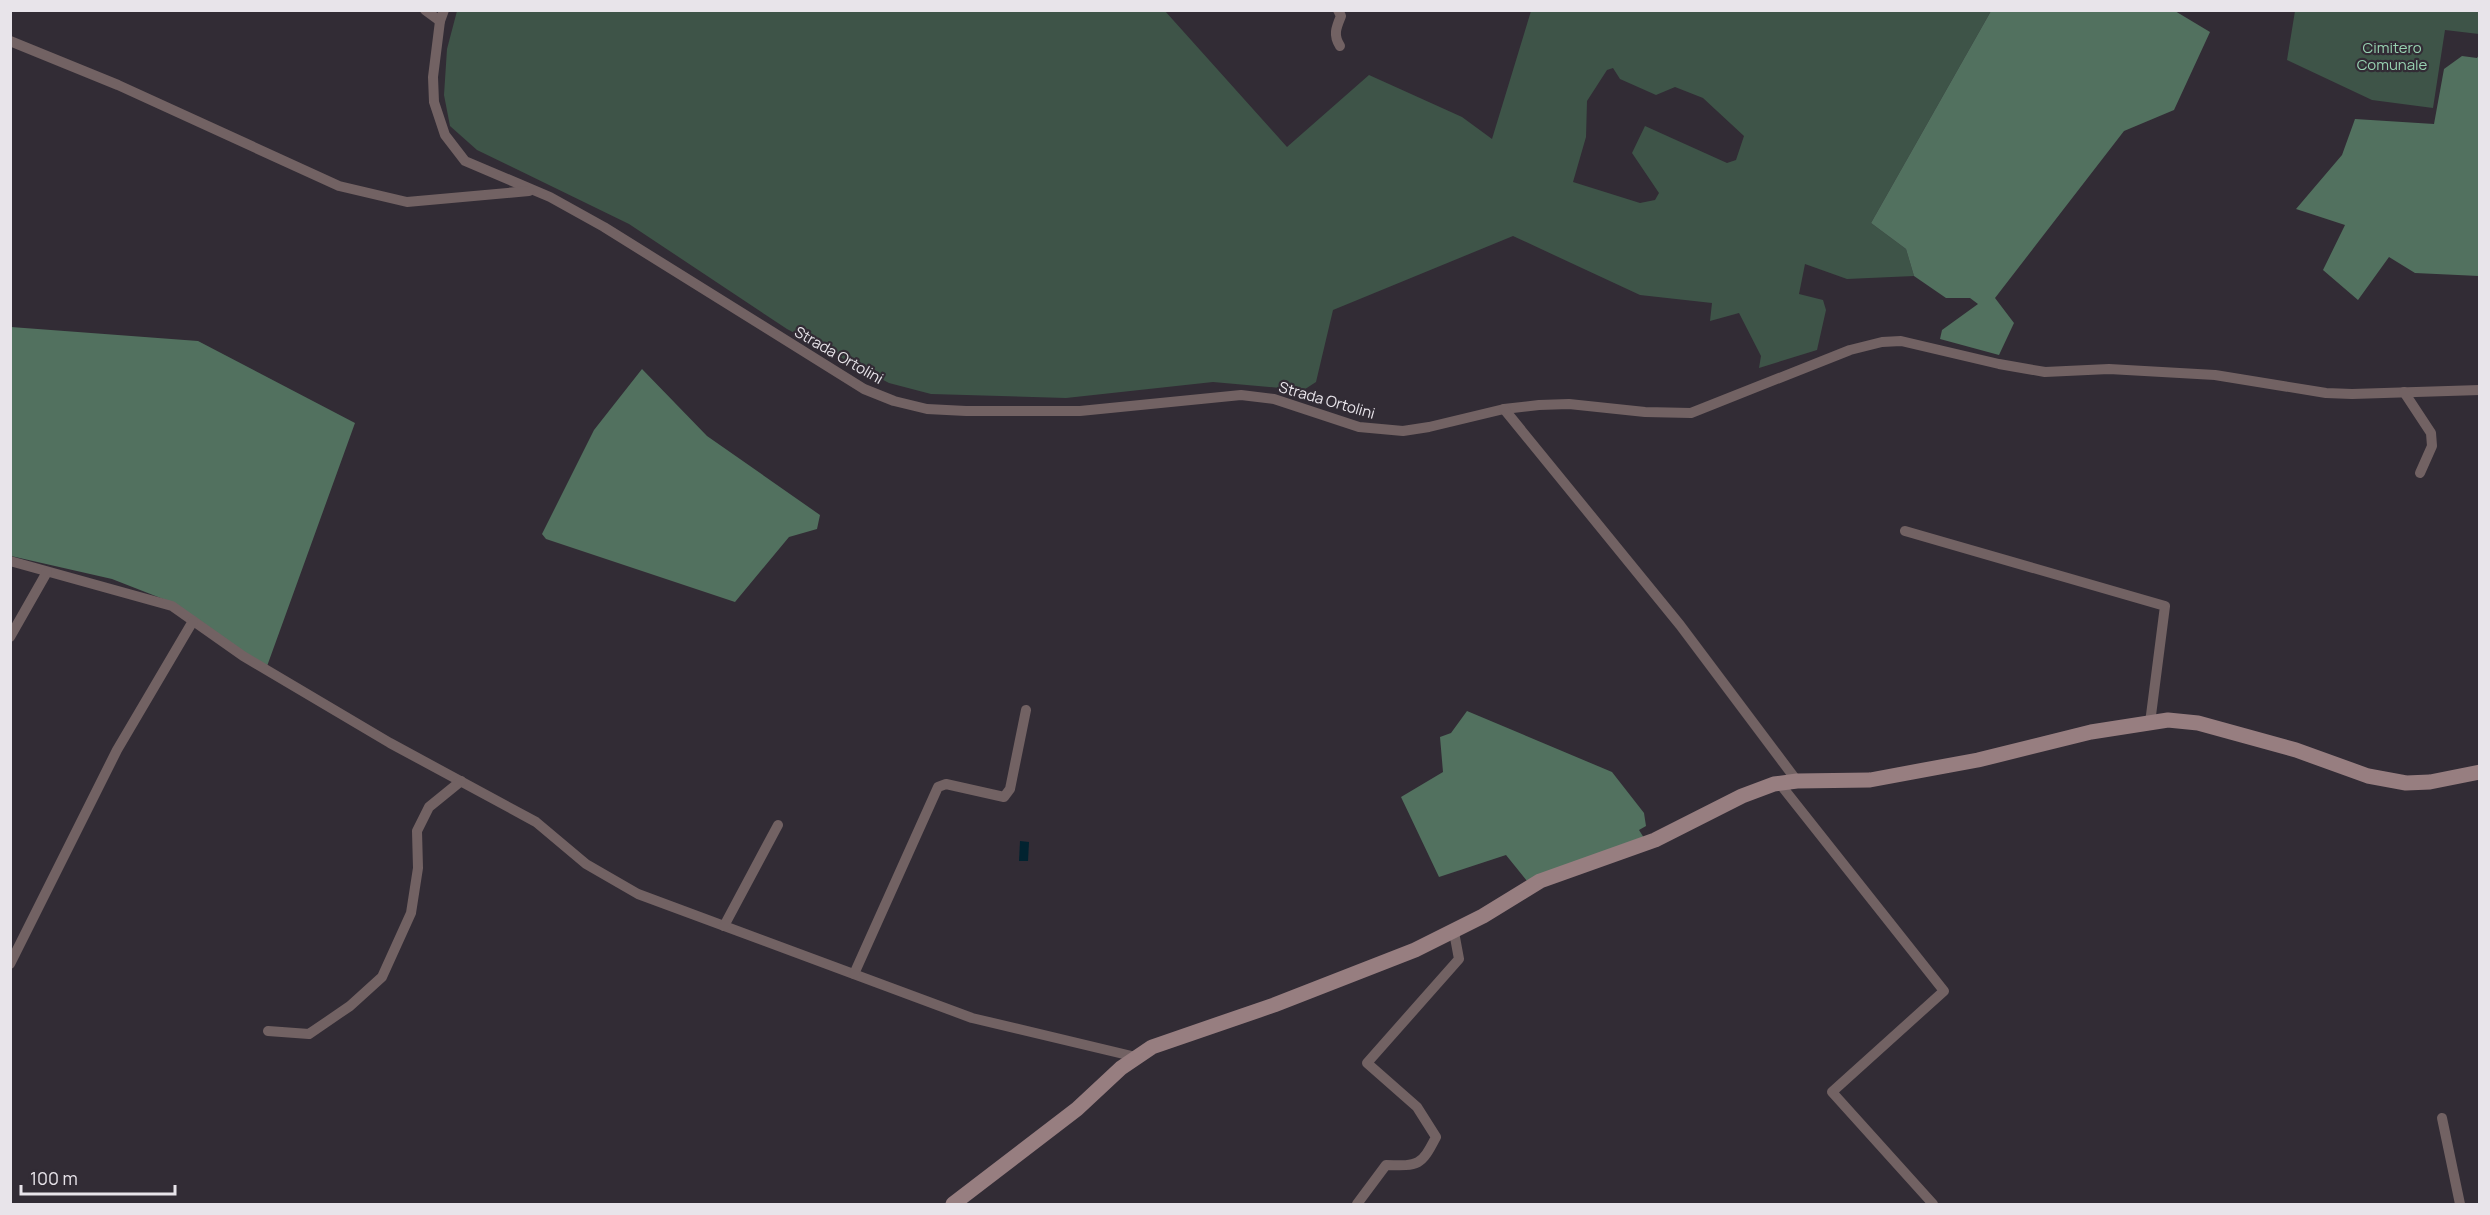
<svg xmlns="http://www.w3.org/2000/svg" width="2490" height="1215" font-family="Manrope,sans-serif">
  <rect width="100%" height="100%" fill="#322c35"/>
  <g fill="#3e5448" fill-rule="evenodd">
    <path d="M 457,11 L 1165,11 L 1287,147 L 1369,75 L 1462,117 L 1492,139 L 1531,11 L 1991,11 L 1871,223 L 1906,249 L 1914,276 L 1847,279 L 1805,264 L 1799,294 L 1823,300 L 1826,310 L 1817,350 L 1759,368 L 1761,356 L 1739,313 L 1710,321 L 1712,303 L 1640,295 L 1513,236 L 1333,310 L 1316,382 L 1299,393 L 1281,388 L 1213,382 L 1066,398 L 931,394 L 889,383 L 787,329 L 629,224 L 477,150 L 450,126 L 444,95 L 447,49 ZM 1613,68 L 1620,79 L 1656,95 L 1675,87 L 1703,98 L 1744,136 L 1736,160 L 1727,163 L 1645,126 L 1632,153 L 1659,193 L 1655,200 L 1640,203 L 1573,182 L 1586,137 L 1587,101 L 1607,70 Z"/>
    <path d="M 2295,11 L 2479,11 L 2479,34 L 2445,30 L 2433,108 L 2372,100 L 2287,60 Z"/>
  </g>
  <g fill="#52715f">
    <path d="M 1991,11 L 2175,11 L 2210,32 L 2174,110 L 2124,131 L 1995,298 L 2014,323 L 1999,355 L 1940,339 L 1942,330 L 1978,304 L 1970,298 L 1946,298 L 1914,276 L 1906,249 L 1871,223 Z"/>
    <path d="M 2479,55 L 2479,276 L 2415,273 L 2389,257 L 2358,300 L 2323,270 L 2345,225 L 2296,209 L 2342,155 L 2355,119 L 2434,124 L 2444,69 L 2462,56 L 2477,58 Z"/>
    <path d="M 11,327 L 198,341 L 355,423 L 266,669 L 176,604 L 112,579 L 11,556 Z"/>
    <path d="M 642,369 L 707,436 L 820,515 L 817,529 L 789,537 L 735,602 L 546,539 L 542,534 L 594,430 Z"/>
    <path d="M 1467,711 L 1612,772 L 1644,813 L 1646,826 L 1639,830 L 1644,838 L 1527,881 L 1506,855 L 1439,877 L 1401,797 L 1443,772 L 1440,737 L 1451,733 Z"/>
  </g>
  <path fill="#022330" d="M 1020,841 L 1029,842 L 1028,861 L 1019,861 Z"/>
  <g fill="none" stroke-linecap="round" stroke-linejoin="round">
    <g stroke="#726263" stroke-width="10">
      <path d="M 425,10 L 440,21"/>
      <path d="M 444,10 L 440,21 L 433,77 L 434,102 L 445,135 L 465,161 L 550,197 L 604,227 L 864,389 L 894,401 L 927,409 L 966,411 L 1080,411 L 1241,395 L 1274,399 L 1359,427 L 1403,431 L 1429,427 L 1504,409 L 1539,405 L 1569,404 L 1645,412 L 1691,413 L 1850,350 L 1882,342 L 1901,341 L 1999,364 L 2045,372 L 2109,369 L 2215,375 L 2326,393 L 2352,394 L 2480,390"/>
      <path d="M 1338,10 L 1341,16 C 1336,28 1333,35 1340,46"/>
      <path d="M 10,41 L 118,85 L 339,186 L 407,202 L 529,191"/>
      <path d="M 2404,392 L 2431,433 L 2432,446 L 2420,473"/>
      <path d="M 1504,409 L 1680,625 L 1797,781"/>
      <path d="M 1905,531 L 2165,606 L 2150,723"/>
      <path d="M 10,561 L 172,606 L 243,656 L 390,743 L 536,822 L 586,864 L 638,894 L 972,1018 L 1136,1057"/>
      <path d="M 10,637 L 47,572"/>
      <path d="M 1780,784 L 1944,991 L 1832,1092 L 1933,1204"/>
      <path d="M 724,926 L 778,825"/>
      <path d="M 10,964 L 117,750 L 193,621"/>
      <path d="M 854,974 L 938,787 L 946,784 L 1004,797 L 1010,789 L 1026,710"/>
      <path d="M 268,1031 L 309,1034 L 350,1006 L 382,977 L 411,913 L 418,868 L 417,831 L 429,807 L 461,781"/>
      <path d="M 2442,1118 L 2460,1204"/>
      <path d="M 1357,1204 L 1386,1165 C 1419,1166 1421,1166 1436,1137 L 1417,1107 L 1367,1063 L 1459,959 L 1454,932"/>
    </g>
    <path stroke="#977e80" stroke-width="15" d="M 953,1204 L 1077,1109 L 1121,1068 L 1152,1047 L 1274,1005 L 1415,950 L 1483,916 L 1540,881 L 1655,840 L 1742,796 L 1774,784 L 1797,781 L 1870,780 L 1978,760 L 2091,732 L 2168,720 L 2198,723 L 2296,750 L 2368,776 L 2406,783 L 2430,782 L 2480,772"/>
  </g>
  <g text-anchor="middle" dominant-baseline="central" stroke-width="4.5" stroke-linejoin="round" paint-order="stroke">
    <g font-size="15" fill="#97d2b1" stroke="#322c35">
      <text x="2392" y="47">Cimitero<tspan x="2392" dy="17">Comunale</tspan></text>
    </g>
    <g font-size="15" fill="#e8e4ea" stroke="#322c35">
      <text transform="translate(839 355) rotate(30)">Strada Ortolini</text>
      <text transform="translate(1327 400) rotate(16)">Strada Ortolini</text>
    </g>
  </g>
  <rect width="2490" height="1215" fill="none" stroke="#e8e4ea" stroke-width="24"/>
  <path d="M21 1185v9h154v-9" fill="none" stroke="#e8e4ea" stroke-width="3"/>
  <text x="30" y="1185" font-size="18" fill="#e8e4ea" stroke="#322c35" stroke-width="4.5" paint-order="stroke">100 m</text>
</svg>
